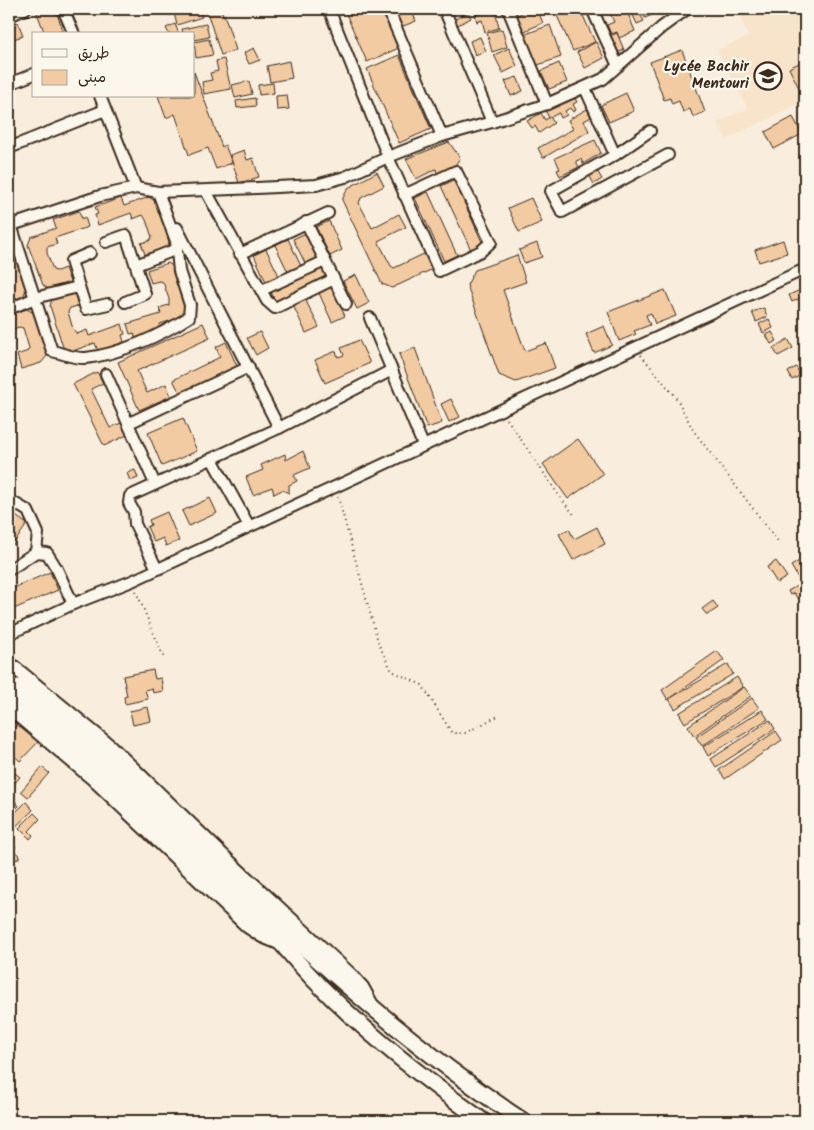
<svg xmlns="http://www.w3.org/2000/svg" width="814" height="1130" font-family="Kalam,'Playpen Sans Arabic',sans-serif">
  <rect width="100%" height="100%" fill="#f9eedd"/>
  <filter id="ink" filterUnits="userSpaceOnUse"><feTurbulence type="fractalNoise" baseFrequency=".02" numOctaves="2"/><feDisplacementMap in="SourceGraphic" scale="10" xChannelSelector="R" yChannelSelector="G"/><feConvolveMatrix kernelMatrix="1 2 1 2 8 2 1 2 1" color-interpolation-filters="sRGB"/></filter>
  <g filter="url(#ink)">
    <path fill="#f7e4cb" d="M 735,9 L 805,9 L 805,101 L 727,139 L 717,122 L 748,109 L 717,50 L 749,36 Z"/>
    <g fill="#f3cba2" stroke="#3b2a1e">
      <path d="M 49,9 L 55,9 L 63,30 L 54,34 L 45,34 L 37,13 Z"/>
      <path d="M 173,9 L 200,9 L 202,17 L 177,25 Z"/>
      <path d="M 206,9 L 221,9 L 223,15 L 224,14 L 236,50 L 221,55 Z"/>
      <path d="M 344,9 L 382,9 L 399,48 L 367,62 Z"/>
      <path d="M 393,9 L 411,9 L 416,21 L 401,27 Z"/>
      <path d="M 531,9 L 537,9 L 543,23 L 522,32 L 515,16 Z"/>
      <path d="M 554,9 L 580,9 L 595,42 L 573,51 Z"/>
      <path d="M 608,9 L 626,9 L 635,31 L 619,38 L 617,32 L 611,34 L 607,25 L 614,22 Z"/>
      <path d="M 635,9 L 637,9 L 644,21 L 637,24 L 631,11 Z"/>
      <path d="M 641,9 L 666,9 L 645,18 Z"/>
      <path d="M 495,10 L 499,28 L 485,32 L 482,20 L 477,22 L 475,15 Z"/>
      <path d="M 468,12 L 471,18 L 456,26 L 453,20 Z"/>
      <path d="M 18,22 L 23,36 L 10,40 L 9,25 Z"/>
      <path d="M 175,24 L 179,34 L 169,34 L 166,28 Z"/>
      <path d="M 206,24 L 209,37 L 194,40 L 194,34 L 183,34 L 182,29 Z"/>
      <path d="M 550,25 L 561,57 L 535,66 L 523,35 Z"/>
      <path d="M 502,29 L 507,47 L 492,52 L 487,33 Z"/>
      <path d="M 617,33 L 624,50 L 613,55 L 605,38 Z"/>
      <path d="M 480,37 L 486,51 L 475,55 L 470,41 Z"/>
      <path d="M 209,39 L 213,55 L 196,58 L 194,42 Z"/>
      <path d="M 596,42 L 604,58 L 585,68 L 577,52 Z"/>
      <path d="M 254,48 L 260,60 L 249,64 L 244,53 Z"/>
      <path d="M 509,48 L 517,66 L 503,73 L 494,55 Z"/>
      <path d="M 682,50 L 705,112 L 693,117 L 690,109 L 683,112 L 679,101 L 672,104 L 670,98 L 664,100 L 650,62 Z"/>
      <path d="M 399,55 L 431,129 L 399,143 L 367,69 Z"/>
      <path d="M 224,59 L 231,89 L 204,94 L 202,82 L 212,80 L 210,73 L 218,71 L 216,61 Z"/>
      <path d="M 805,60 L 805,90 L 801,92 L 789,68 Z"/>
      <path d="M 289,61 L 292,78 L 270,82 L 267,66 Z"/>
      <path d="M 559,63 L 567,82 L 549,89 L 541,71 Z"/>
      <path d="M 194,72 L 222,147 L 225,145 L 232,163 L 216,169 L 208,148 L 189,155 L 175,114 L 166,118 L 158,96 L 194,96 Z"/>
      <path d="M 517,77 L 523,91 L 511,96 L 505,81 Z"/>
      <path d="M 249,81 L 252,94 L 235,98 L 232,85 Z"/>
      <path d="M 273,83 L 274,93 L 259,95 L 258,85 Z"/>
      <path d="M 626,93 L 634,111 L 609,122 L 601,105 Z"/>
      <path d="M 287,95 L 289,109 L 277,110 L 276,96 Z"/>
      <path d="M 573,95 L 577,102 L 573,104 L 576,110 L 573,112 L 570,108 L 565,111 L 567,115 L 561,118 L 559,113 L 549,118 L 545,110 Z"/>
      <path d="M 255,98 L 256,106 L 237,108 L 236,101 Z"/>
      <path d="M 587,109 L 591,117 L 584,121 L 589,131 L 543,158 L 538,148 L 573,129 L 568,120 Z"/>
      <path d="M 541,113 L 545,120 L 550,117 L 554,123 L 539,133 L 535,126 L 532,128 L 527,121 Z"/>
      <path d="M 793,117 L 802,134 L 774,149 L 765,132 Z"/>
      <path d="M 595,140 L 601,153 L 583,164 L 581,159 L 576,161 L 579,167 L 560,176 L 557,170 L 560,169 L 555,158 Z"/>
      <path d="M 449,142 L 460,158 L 454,167 L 438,176 L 436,169 L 416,179 L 406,159 Z"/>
      <path d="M 244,150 L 247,160 L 253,158 L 259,177 L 239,183 L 230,155 Z"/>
      <path d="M 597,171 L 602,179 L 594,184 L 589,175 Z"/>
      <path d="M 377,172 L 384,186 L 361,198 L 359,203 L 372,228 L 399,214 L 406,227 L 378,241 L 391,266 L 394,268 L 428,252 L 435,268 L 392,288 L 382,284 L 342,200 L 348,188 Z"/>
      <path d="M 454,180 L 483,244 L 471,250 L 441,186 Z"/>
      <path d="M 428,192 L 457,255 L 444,261 L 415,198 Z"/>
      <path d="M 149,197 L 156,202 L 169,242 L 167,249 L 146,257 L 141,243 L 149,241 L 152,237 L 146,220 L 143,215 L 133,219 L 131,213 L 98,225 L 95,215 L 98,214 L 95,207 L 121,198 L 124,206 Z"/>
      <path d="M 531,198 L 542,222 L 519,232 L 508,208 Z"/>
      <path d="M 79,211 L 82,219 L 85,217 L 88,227 L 55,238 L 57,244 L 47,247 L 47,253 L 53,270 L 57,271 L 65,268 L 70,282 L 48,289 L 43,285 L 28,245 L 31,237 L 56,228 L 53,220 Z"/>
      <path d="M 329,221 L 342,250 L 330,256 L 316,227 Z"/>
      <path d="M 306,233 L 319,261 L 307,267 L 293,239 Z"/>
      <path d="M 288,239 L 302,268 L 289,274 L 275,245 Z"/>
      <path d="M 9,240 L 14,242 L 28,284 L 23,297 L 9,301 Z"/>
      <path d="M 783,240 L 787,253 L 759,262 L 755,250 Z"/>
      <path d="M 537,243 L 542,257 L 524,263 L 519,250 Z"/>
      <path d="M 266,249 L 280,278 L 267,284 L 254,255 Z"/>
      <path d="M 517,255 L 526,282 L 503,290 L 525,351 L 546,343 L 555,368 L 516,382 L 499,375 L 467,285 L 475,270 Z"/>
      <path d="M 168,263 L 174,267 L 188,307 L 185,316 L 160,324 L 162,332 L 136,340 L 134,333 L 130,334 L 127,324 L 161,314 L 159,308 L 169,305 L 169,299 L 163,282 L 159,281 L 151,283 L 147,270 Z"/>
      <path d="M 323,266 L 329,278 L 280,302 L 275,301 L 270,290 Z"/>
      <path d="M 356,275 L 369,303 L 357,309 L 343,281 Z"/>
      <path d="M 331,287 L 345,316 L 332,322 L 319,293 Z"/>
      <path d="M 805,288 L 805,296 L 792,302 L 789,295 Z"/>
      <path d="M 665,290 L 676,316 L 655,324 L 651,313 L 646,315 L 650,325 L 634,331 L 636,334 L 619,341 L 608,312 Z"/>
      <path d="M 74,292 L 78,306 L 70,308 L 68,312 L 73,329 L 77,334 L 87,330 L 89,336 L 122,324 L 125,334 L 122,335 L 124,342 L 98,351 L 95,343 L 70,352 L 63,347 L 50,306 L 52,299 Z"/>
      <path d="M 305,299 L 319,327 L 306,333 L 293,305 Z"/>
      <path d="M 764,308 L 767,317 L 756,322 L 752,312 Z"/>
      <path d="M 27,309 L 35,314 L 47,356 L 41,363 L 21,369 L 17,355 L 28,351 L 29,348 L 23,328 L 19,327 L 10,330 L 9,315 Z"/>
      <path d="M 769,319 L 773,328 L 763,333 L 759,324 Z"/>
      <path d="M 203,323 L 210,338 L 137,371 L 147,393 L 166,384 L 171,396 L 139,410 L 118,362 Z"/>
      <path d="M 604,326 L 612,345 L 594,353 L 586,334 Z"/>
      <path d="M 260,332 L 268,348 L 256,355 L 247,338 Z"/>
      <path d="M 772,332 L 777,341 L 771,344 L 766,335 Z"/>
      <path d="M 788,339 L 793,348 L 778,356 L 773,348 Z"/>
      <path d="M 359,340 L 370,363 L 325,383 L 315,360 L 336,351 L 338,357 L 344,355 L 341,348 Z"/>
      <path d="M 226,342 L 237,366 L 180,393 L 173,380 L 220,357 L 216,347 Z"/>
      <path d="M 415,348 L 442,423 L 427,428 L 399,354 Z"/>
      <path d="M 796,367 L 801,375 L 792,380 L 788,372 Z"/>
      <path d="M 97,372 L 103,383 L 91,389 L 110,428 L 121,423 L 127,435 L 104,446 L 73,384 Z"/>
      <path d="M 451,399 L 460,417 L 449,422 L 441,404 Z"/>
      <path d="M 183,418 L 197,451 L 162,466 L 148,433 Z"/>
      <path d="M 578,439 L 603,474 L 568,499 L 543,464 Z"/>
      <path d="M 303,451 L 310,468 L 294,475 L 297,481 L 289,485 L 289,493 L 282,490 L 274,494 L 272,487 L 253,495 L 246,477 L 263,470 L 261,465 L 285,454 L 286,460 Z"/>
      <path d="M 135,470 L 138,478 L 130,481 L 127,473 Z"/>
      <path d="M 210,498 L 217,513 L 189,526 L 182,511 Z"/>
      <path d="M 9,511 L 27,524 L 13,545 L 9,542 Z"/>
      <path d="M 167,512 L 179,541 L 166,546 L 163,538 L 154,542 L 147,527 L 151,525 L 149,520 Z"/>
      <path d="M 597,527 L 605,544 L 573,560 L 559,534 L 569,529 L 574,539 Z"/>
      <path d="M 804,558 L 805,578 L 800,581 L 791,566 Z"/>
      <path d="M 776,561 L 787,577 L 777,583 L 767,567 Z"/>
      <path d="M 50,572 L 58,590 L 9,611 L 9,590 Z"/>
      <path d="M 802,583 L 805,589 L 805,594 L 797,598 L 794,593 L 790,595 L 788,591 Z"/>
      <path d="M 713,601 L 718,608 L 707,615 L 702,609 Z"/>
      <path d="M 717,651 L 724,660 L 668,700 L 662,690 Z"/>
      <path d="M 728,664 L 733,674 L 675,709 L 669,699 Z"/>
      <path d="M 153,670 L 155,679 L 161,678 L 163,691 L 153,693 L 152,688 L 145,690 L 148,699 L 125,704 L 124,697 L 127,696 L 123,676 Z"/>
      <path d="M 737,677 L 743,687 L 685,723 L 679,713 Z"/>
      <path d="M 744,687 L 751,696 L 694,736 L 688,726 Z"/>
      <path d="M 752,698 L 759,708 L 702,746 L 696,737 Z"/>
      <path d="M 148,707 L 151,721 L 133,725 L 130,711 Z"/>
      <path d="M 762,710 L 768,719 L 708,756 L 703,747 Z"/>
      <path d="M 14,714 L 21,720 L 9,734 L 9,720 Z"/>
      <path d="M 21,720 L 41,739 L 20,761 L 9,751 L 9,734 Z"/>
      <path d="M 770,720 L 775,729 L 716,767 L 711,759 Z"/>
      <path d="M 776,731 L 782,740 L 725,779 L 719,770 Z"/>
      <path d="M 42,767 L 49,773 L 28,797 L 21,791 Z"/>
      <path d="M 15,773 L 20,777 L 13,785 L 9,781 Z"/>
      <path d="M 14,800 L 19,806 L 9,815 L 9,804 Z"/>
      <path d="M 26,802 L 33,810 L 9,833 L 9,819 Z"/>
      <path d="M 34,813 L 40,819 L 29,831 L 33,835 L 30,839 L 19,828 Z"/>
      <path d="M 10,842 L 16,847 L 13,850 L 20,856 L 17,860 L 9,852 Z"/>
    </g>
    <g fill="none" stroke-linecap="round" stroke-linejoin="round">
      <path stroke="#d3c7b7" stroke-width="15" stroke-dasharray="15 8" stroke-linecap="butt" d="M 9,680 L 18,687"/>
      <g stroke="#3b2a1e" stroke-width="14">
        <g id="minor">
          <path d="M 63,9 L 74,34"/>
          <path d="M 329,9 L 388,157 L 439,271 L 481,251 L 491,242 L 456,171 L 404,195"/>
          <path d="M 388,9 L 442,136"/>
          <path d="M 444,9 L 492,122"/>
          <path d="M 508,9 L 547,104"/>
          <path d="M 592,9 L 618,66"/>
          <path d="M 9,16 L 25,9"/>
          <path d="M 9,84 L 34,74"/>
          <path d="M 585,88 L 615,155"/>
          <path d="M 100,96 L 136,188"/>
          <path d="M 650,131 L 615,155 L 551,191 L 562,212 L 668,155"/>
          <path d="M 9,148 L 105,110"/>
          <path d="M 206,191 L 267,301 L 275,308 L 334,279"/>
          <path d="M 306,222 L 346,304"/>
          <path d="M 11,225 L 52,351 C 62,353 75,359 86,358 C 120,354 160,336 189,317 L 190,305 L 179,271 L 176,241 L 158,192"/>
          <path d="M 9,226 L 100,196 L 136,188 L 158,192 L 257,188 L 316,185 L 345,177 L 388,157 L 442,136 L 492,122 L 547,104 L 603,79 L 662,27 L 687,9"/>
          <path d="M 177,228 L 279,428"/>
          <path d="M 106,242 L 126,235 L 145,294 L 125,302"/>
          <path d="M 90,253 L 71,261 L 86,309 L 108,304"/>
          <path d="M 240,254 L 328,213"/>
          <path d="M 136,265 L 177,249"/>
          <path d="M 262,290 L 325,261"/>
          <path d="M 9,309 L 35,298 L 78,287"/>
          <path d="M 370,318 L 423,445"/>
          <path d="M 106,374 L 155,484"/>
          <path d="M 129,423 L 249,367"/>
          <path d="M 212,459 L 249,526"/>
          <path d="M 9,500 L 28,511 L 38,533 L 36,552"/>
          <path d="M 157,569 L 135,524 L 134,512 L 129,503 L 130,496 L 279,428 L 392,370"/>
          <path d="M 9,570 L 36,552 L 47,553 L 57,569 L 73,604"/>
          <path d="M 9,634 L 73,604 L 132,581 L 805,269"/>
        </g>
      </g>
      <g stroke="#3b2a1e" stroke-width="16">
        <g id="major">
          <path d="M 9,663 L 111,747 L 237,869 L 351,975 L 362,987 L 372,1005"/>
          <path d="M 9,708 L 93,779 L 247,926 L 262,936 L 279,943"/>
        </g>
      </g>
      <g stroke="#3b2a1e" stroke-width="19">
        <g id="highway">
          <path d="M 18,687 C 52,715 88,741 121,771 C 148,797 174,824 202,851 C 301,948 407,1044 523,1121"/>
          <path d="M 11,695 L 114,782 L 282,944 C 337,1011 413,1071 483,1121"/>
        </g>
      </g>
      <g stroke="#3b2a1e" stroke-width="2" stroke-dasharray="1 4" stroke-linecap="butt">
        <path d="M 641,355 L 677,399 L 693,430 L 780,544"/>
        <path d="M 507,419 L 562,500 L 576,517"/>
        <path d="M 338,497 L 379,645 L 392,671 L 422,685 L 452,733 L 465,733 L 498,716"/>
        <path d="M 136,591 L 164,658"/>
      </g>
      <use href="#minor" stroke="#fbf7ec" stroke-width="10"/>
      <use href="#major" stroke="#fbf7ec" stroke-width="12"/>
      <use href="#highway" stroke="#fbf7ec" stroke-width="15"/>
    </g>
  </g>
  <defs>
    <g id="school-ring" transform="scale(1.4375)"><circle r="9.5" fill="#fbf7ec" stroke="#3b2a1e" stroke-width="1.5"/><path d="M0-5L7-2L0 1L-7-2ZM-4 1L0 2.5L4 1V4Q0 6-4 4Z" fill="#3b2a1e"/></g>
  </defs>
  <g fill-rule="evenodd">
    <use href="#school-ring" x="768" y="76"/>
  </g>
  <g text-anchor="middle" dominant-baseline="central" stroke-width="4.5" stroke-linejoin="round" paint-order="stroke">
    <g font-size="15" font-weight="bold" fill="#3b2a1e" stroke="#fbf7ec" text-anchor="end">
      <text x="749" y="67">Lycée Bachir<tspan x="749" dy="17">Mentouri</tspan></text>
    </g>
  </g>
  <rect width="814" height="1130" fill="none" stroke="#fbf7ec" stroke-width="30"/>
  <rect x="15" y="15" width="784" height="1100" fill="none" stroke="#3b2a1e" stroke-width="2" filter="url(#ink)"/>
  <rect x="32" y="32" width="162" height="65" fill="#fbf7ec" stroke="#aea59a"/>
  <rect x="42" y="49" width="25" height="8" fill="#fbf7ec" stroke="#aea59a"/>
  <text x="78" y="58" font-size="15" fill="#3b2a1e">طريق</text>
  <rect x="42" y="70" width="25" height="15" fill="#f3cba2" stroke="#aea59a"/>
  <text x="78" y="82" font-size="15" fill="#3b2a1e">مبنى</text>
</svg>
